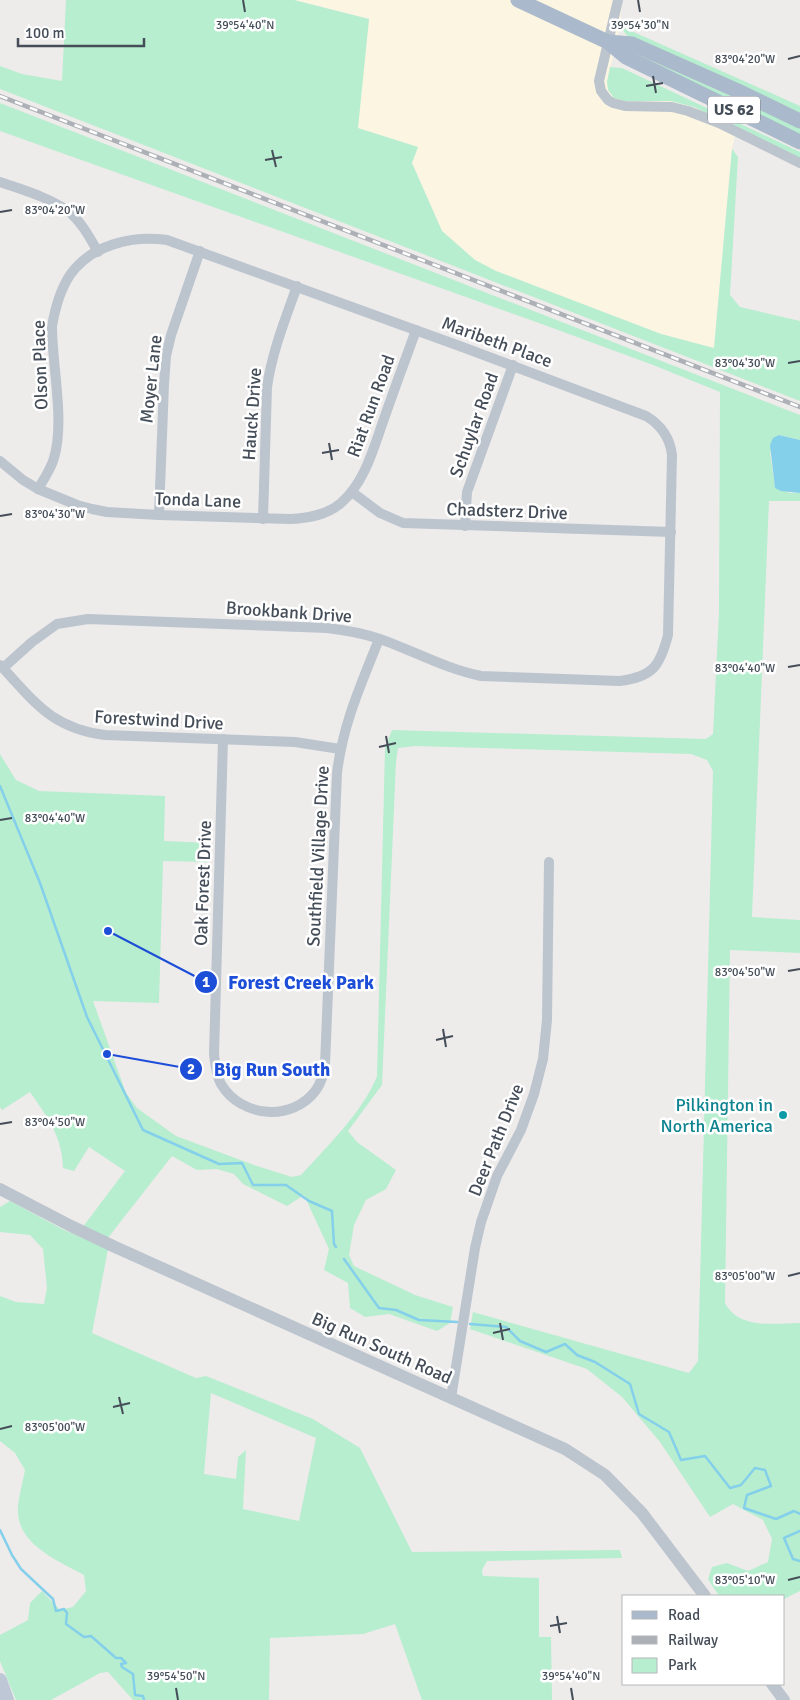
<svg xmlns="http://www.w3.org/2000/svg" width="800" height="1700" font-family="Signika,sans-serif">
  <rect width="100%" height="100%" fill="#eeebeb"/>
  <path fill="#fbf5e2" d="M 294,0 L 622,0 L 620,26 L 607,82 L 625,101 L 671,101 L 694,107 L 737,128 L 732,149 L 714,349 L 661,334 L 496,271 L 475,260 L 442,231 L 412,163 L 417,147 L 357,128 L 369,19 Z"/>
  <g fill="#b7eecf" fill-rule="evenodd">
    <path d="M 66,0 L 294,0 L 369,19 L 358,128 L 418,147 L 412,163 L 442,231 L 475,260 L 496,271 L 661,334 L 714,348 L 732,149 L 738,157 L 730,295 L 740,307 L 800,321 L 800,401 L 0,89 L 0,66 L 22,74 L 62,81 Z"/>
    <path d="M 620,26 L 800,106 L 800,114 L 628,37 Z"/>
    <path d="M 646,58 L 800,127 L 800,137 L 645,62 Z"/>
    <path d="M 610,67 L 622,68 L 800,152 L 800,159 L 694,107 L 671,101 L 625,101 L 614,98 L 608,90 L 607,82 Z"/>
    <path d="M 0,103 L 800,415 L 800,440 L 779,435 L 770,452 L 775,487 L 790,493 L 800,493 L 800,501 L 769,501 L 752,917 L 800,920 L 800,953 L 730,950 L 725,1303 C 739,1330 774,1323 800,1323 L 800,1591 L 784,1599 L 784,1596 L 719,1596 L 708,1579 L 712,1567 L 727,1563 L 748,1571 L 768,1562 L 772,1539 L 763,1520 L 733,1504 L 710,1517 L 660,1442 L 622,1397 L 587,1369 L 470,1329 L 473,1312 L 689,1373 L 698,1361 L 713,771 L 707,760 L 691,754 L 415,746 L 398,748 L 396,762 L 382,1085 L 348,1131 L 357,1142 L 396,1170 L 386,1189 L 366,1200 L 354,1225 L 349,1255 L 354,1266 L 415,1295 L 453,1307 L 450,1323 L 437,1331 L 389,1314 L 365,1317 L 350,1308 L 348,1283 L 324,1270 L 329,1249 L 304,1195 L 287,1206 L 243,1184 L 234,1174 L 217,1169 L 197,1170 L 172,1156 L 107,1239 L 82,1228 L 125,1171 L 89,1147 L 74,1171 L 63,1168 C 62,1136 48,1118 30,1092 L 2,1110 L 0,1107 L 0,754 L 16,780 L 39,791 L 165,796 L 164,841 L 210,843 L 209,862 L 163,861 L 159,1003 L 93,1001 L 126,1093 L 137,1108 L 176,1136 L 254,1165 L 292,1177 L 301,1175 C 327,1146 363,1112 377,1076 L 385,748 L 392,730 L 706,739 L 713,734 L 719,612 L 720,392 L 653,365 L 539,323 L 0,131 Z"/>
    <path d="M 10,1201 L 64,1230 L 108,1249 L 92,1333 L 196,1378 L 206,1376 L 313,1419 L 360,1448 L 412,1552 L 620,1550 L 622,1558 L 487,1561 L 482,1570 L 483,1576 L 539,1578 L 539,1637 L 551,1637 L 552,1700 L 422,1700 L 395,1624 L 363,1634 L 270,1638 L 269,1700 L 133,1700 L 108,1672 L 100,1673 L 51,1700 L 16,1700 L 0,1661 L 0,1635 L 28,1620 L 30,1603 L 42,1591 L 60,1610 L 73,1607 L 86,1591 L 84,1575 C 59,1561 20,1546 18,1513 C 17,1502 23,1481 25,1470 L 15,1453 L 0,1441 L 0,1296 L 16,1302 L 44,1304 L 47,1288 L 43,1249 L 30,1235 L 0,1232 L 0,1207 ZM 211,1393 L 316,1438 L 299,1521 L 243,1509 L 246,1450 L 238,1457 L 236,1479 L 204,1474 Z"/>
  </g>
  <path fill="#84d0eb" d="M 779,435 L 800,440 L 800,493 L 781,491 L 775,488 L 770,445 L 773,438 Z"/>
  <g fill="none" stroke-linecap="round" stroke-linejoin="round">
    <g stroke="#84d0eb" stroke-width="2.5">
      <path d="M 0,786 L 40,883 L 87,1017 L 143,1130 L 219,1164 L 242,1163 L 253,1185 L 286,1185 L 309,1201 L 332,1211 L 334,1244 L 336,1247"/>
      <path d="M 344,1259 L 379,1308 L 396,1310 L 419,1320 L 457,1322"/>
      <path d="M 470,1324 L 506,1327 L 520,1341 L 546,1352 L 565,1344 L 577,1355 L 595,1362 L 630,1384 L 639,1414 L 669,1432 L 681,1460 L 705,1456 L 730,1488 L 741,1485 L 755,1468 L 765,1470 L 771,1486 L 747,1495 L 744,1508 L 776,1519 L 794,1511 L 800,1514"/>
      <path d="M 0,1530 L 12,1555 L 21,1569 L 53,1599 L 56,1611 L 64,1609 L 67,1613 L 66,1624 L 84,1637 L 91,1636 L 116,1658 L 121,1658 L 126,1663 L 121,1664 L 122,1667 L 133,1674 L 135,1695 L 143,1696 L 144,1700"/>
      <path d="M 800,1531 L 784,1538 L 793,1559 L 800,1561"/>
    </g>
    <g stroke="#bcc5ce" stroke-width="10">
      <path d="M 618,0 L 599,81 L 601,91 L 608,100 L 613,103 L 625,106 L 672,107 L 688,111 L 719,123 L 800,163"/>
      <path d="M 0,182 C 23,190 48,197 68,211 C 81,221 90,238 98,252"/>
      <path d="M 0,461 L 23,480 L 38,489 L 77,505 L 92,509 L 107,512 L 159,515 L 291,519 C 309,518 327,515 341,503 C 366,481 374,446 385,416 C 395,387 406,358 416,330"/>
      <path d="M 352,492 L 380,513 L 403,523 L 671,532"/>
      <path d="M 159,515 L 164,384 L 166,356 L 171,335 L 200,251"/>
      <path d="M 263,519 L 267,387 C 272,352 285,320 297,286"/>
      <path d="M 465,526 L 467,492 L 513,365"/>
      <path d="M 0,665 C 35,702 51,728 105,735 L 295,742 L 340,749"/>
      <path d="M 3,668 L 32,642 L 57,624 L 88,619 L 327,628 C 345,630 362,633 380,639 C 414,651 446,669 481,676 L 619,681 C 653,677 660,666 668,635 L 672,455 C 670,438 661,425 646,416 L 465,348 L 167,240 C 132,235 91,245 70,275 C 60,290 55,309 52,326 C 52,366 65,421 54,458 C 51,469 44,479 38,489"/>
      <path d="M 223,739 L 214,1054 C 215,1064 216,1075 221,1084 C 241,1118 293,1122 316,1090 C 322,1082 323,1074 325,1064 L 337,773 C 343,723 361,685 379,639"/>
      <path d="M 451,1398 L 475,1248 L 481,1222 L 497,1176 L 521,1130 L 534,1094 L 543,1059 L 547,1020 L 549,862"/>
    </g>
    <g stroke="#bcc5ce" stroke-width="12">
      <path d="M 0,1189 L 71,1226 L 115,1247 L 565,1449 L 605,1475 L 642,1513 L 705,1596"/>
      <path d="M 772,1684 L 784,1700"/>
    </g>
    <path stroke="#bdc7d5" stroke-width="14" d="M 0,1680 L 7,1700"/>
    <g stroke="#aab9cb" stroke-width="15">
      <path d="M 518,0 L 608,42 L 626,57 L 800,142"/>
      <path d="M 608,42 L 632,44 L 738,91 L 800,121"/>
    </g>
    <g stroke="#adb0b6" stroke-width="4.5">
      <path id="rail" d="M 0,96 L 800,407"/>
    </g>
    <use href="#rail" stroke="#fff" stroke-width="2.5" stroke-dasharray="8" stroke-linecap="butt"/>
  </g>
  <path fill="none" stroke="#444d58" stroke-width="2" d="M 243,0 L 245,12M 638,0 L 640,12M 788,59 L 800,56M 653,76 L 656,93M 646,86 L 663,83M 272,150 L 276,167M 265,160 L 282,157M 0,212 L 12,210M 788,363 L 800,361M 329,443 L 332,460M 322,453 L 339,450M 0,516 L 12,514M 788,667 L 800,665M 386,736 L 389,753M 379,747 L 396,743M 0,820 L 12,818M 788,971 L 800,969M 443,1029 L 446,1047M 436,1040 L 453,1036M 0,1124 L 12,1122M 788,1276 L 800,1273M 500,1323 L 503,1340M 493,1333 L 510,1329M 119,1397 L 123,1414M 113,1407 L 130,1403M 0,1429 L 12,1426M 788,1580 L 800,1577M 557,1616 L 560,1633M 550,1626 L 567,1623M 176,1688 L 178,1700M 571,1688 L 573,1700"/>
  <circle fill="#0f9aa8" stroke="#fff" stroke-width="2" cx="783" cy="1115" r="5"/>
  <g text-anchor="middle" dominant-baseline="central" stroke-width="5" stroke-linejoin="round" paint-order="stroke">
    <rect fill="#fff" stroke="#7c828a" stroke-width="1" x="708" y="96.5" width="52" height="27" rx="4"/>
    <g font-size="16" font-weight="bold" fill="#444d58">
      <text x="734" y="110">US 62</text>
    </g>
    <g font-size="18" fill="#444d58" stroke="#fff">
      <text transform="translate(497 342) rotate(20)">Maribeth Place</text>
      <text transform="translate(40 365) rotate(-92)">Olson Place</text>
      <text transform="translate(151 379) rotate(-84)">Moyer Lane</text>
      <text transform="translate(371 406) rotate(-70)">Riat Run Road</text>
      <text transform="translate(252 414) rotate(-86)">Hauck Drive</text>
      <text transform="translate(474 425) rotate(-70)">Schuylar Road</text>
      <text transform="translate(198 500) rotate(2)">Tonda Lane</text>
      <text transform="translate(507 511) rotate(2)">Chadsterz Drive</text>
      <text transform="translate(289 612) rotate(4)">Brookbank Drive</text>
      <text transform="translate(159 720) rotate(3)">Forestwind Drive</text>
      <text transform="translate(318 856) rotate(-87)">Southfield Village Drive</text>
      <text transform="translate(203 883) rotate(-88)">Oak Forest Drive</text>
      <text transform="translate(496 1140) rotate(-68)">Deer Path Drive</text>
      <text transform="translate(382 1348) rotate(24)">Big Run South Road</text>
    </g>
    <g font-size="18" fill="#0d838f" stroke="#fff" text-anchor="end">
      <text x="773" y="1105">Pilkington in<tspan x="773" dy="21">North America</tspan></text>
    </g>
  </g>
  <g font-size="12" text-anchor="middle" fill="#444d58" stroke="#fff" stroke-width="5" stroke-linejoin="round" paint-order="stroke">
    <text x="245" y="29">39°54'40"N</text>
    <text x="640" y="29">39°54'30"N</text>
    <text x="745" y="63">83°04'20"W</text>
    <text x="55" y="214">83°04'20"W</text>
    <text x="745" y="367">83°04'30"W</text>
    <text x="55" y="518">83°04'30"W</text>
    <text x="745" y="672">83°04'40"W</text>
    <text x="55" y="822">83°04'40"W</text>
    <text x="745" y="976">83°04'50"W</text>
    <text x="55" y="1126">83°04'50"W</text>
    <text x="745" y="1280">83°05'00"W</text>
    <text x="55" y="1431">83°05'00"W</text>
    <text x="745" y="1584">83°05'10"W</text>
    <text x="176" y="1680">39°54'50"N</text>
    <text x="571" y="1680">39°54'40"N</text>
  </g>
  <path fill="none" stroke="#1d4ed8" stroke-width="2" d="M108 931L206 982M107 1054L191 1069"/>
  <g fill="#1d4ed8" stroke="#fff" stroke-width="2">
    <circle cx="108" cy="931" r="5"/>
    <circle cx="107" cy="1054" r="5"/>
    <circle cx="206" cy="982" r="12"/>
    <circle cx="191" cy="1069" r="12"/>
  </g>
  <g font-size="15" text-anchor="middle" font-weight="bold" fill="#fff">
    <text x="206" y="987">1</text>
    <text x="191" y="1074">2</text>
  </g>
  <g font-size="19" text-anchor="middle" font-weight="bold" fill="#1d4ed8" stroke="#fff" stroke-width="5" stroke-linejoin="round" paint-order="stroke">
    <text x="301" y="989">Forest Creek Park</text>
    <text x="272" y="1076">Big Run South</text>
  </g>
  <rect x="622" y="1595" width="162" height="90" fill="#ffffff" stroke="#b4b8bc"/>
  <rect x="632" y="1611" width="25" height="8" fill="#aab9cb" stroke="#b4b8bc"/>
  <text x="668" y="1620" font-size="15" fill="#444d58">Road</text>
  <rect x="632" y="1636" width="25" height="8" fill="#adb0b6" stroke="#b4b8bc"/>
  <text x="668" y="1645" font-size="15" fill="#444d58">Railway</text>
  <rect x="632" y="1658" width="25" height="15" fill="#b7eecf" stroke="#b4b8bc"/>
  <text x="668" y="1670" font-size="15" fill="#444d58">Park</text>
  <path d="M18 38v8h126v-8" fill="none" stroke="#444d58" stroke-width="2.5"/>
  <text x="25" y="38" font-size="15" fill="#444d58" stroke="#ffffff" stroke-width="4" paint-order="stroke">100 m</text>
</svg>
